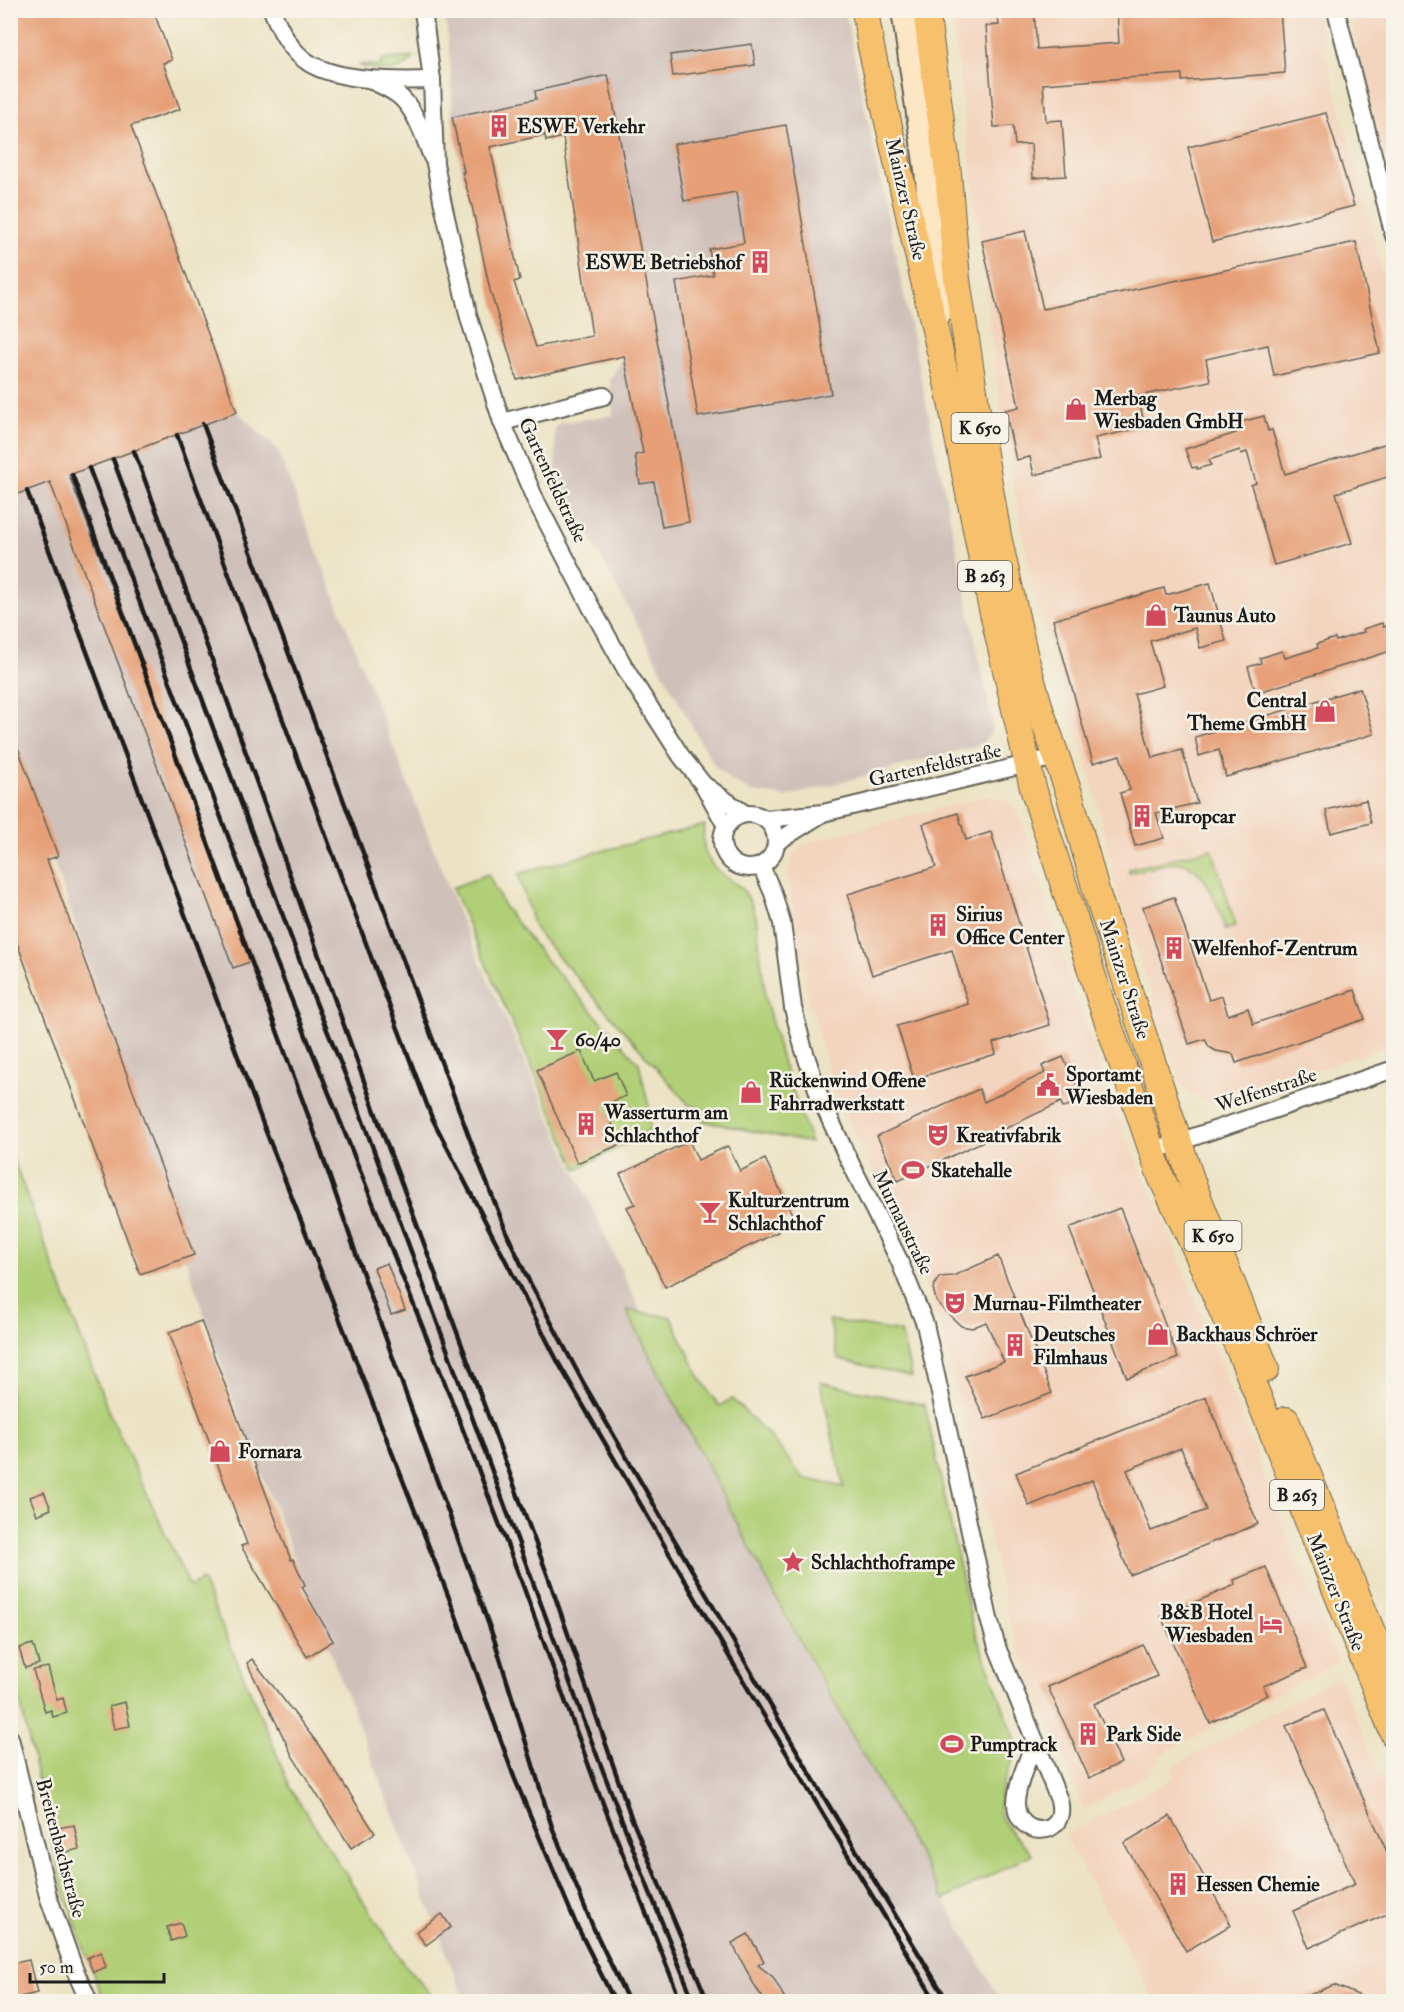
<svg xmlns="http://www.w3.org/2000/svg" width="1404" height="2012" font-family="'IM FELL Double Pica',serif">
  <rect width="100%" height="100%" fill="#f7f3e8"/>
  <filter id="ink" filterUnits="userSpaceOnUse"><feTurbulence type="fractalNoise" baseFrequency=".0167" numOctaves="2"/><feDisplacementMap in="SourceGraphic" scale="12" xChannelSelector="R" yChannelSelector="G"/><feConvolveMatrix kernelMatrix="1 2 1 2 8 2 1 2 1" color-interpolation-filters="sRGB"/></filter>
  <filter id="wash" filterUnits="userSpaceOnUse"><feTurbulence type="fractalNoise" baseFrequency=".008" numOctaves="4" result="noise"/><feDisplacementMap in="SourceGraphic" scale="24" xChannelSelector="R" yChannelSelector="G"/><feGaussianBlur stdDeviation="1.35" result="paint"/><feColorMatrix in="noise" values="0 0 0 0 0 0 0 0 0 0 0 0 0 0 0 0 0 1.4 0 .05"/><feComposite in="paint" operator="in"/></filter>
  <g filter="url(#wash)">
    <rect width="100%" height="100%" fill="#ece3c4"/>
    <g fill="#f3d4be">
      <path d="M 951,11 L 1315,11 L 1393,311 L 1393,1045 L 1220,1100 L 1207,1101 L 1192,1094 L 1181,1084 L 1117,892 L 1095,793 L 1032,586 L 1003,427 Z"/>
      <path d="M 1348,11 L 1393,11 L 1393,184 L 1392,184 Z"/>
      <path d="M 986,796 L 997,797 L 1006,801 L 1015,808 L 1022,821 L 1074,993 L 1125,1135 L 1164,1220 L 1338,1662 L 1163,1753 L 1145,1776 L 1084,1809 L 1039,1700 L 1009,1621 L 943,1331 L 921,1271 L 838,1099 L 810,1006 L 787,876 L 791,859 L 799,846 L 805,843 Z"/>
      <path d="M 1339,1676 L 1393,1805 L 1393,2001 L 1155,2001 L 1064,1835 L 1174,1778 L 1170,1768 Z"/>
    </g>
    <g fill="#cfc0ba">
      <path d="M 445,11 L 845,11 L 992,721 L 991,733 L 982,744 L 786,797 L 752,792 L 730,780 L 715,766 L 701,743 L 556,474 L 555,428 L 560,423 L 613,415 L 610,380 L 624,356 L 606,315 L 589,317 L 563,138 L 546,141 L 545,135 L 483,148 L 487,167 L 462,172 L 452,117 L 451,69 Z"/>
      <path d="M 237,412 L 277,449 L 459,915 L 550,1118 L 781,1611 L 1001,2001 L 465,2001 L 230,1392 L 11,732 L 10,497 Z"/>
    </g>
    <g fill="#b0cf76" stroke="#667649" stroke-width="1.5">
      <path d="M 414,57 C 400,77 377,71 357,65 L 381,65 L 381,60 Z"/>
      <path d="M 705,825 C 701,841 704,857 716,869 C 724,877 735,881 743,890 C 749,897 752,906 756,916 L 766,1001 L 783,1064 L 811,1143 L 703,1121 L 701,1108 L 689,1105 L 541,937 L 534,927 L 518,874 L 593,853 Z"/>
      <path d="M 1212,849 L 1236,926 L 1226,930 C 1218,908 1206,861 1175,863 C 1160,864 1144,870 1129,873 L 1129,869 Z"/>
      <path d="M 488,874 L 505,908 L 546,960 L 639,1063 L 649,1107 L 650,1131 L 577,1169 L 452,888 Z"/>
      <path d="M 10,1151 L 108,1410 L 190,1587 L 202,1580 L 272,1742 L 290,1788 L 404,1964 L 437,2001 L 106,2001 L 96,1982 L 62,1886 L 11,1662 Z"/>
      <path d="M 626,1310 L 671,1317 L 699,1376 L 719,1406 L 732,1399 L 770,1436 L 803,1478 L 844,1487 L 820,1382 L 925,1405 L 972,1623 L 1016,1741 L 1017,1749 C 1011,1769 990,1802 1004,1822 C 1011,1834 1023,1843 1032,1854 L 944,1900 L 783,1611 Z"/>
      <path d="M 829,1320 L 901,1332 L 912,1377 L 838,1359 Z"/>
    </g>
    <g id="blocks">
      <g fill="#e69f76" fill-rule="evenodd">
        <path d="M 10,10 L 153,10 L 172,60 L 163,63 L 180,109 L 131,126 L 237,412 L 69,475 L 252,961 L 233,968 L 50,482 L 10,497 Z"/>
        <path d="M 997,10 L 1034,10 L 1037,49 L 1119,43 L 1117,10 L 1280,10 L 1285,73 L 1182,81 L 1182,74 L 1043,84 L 1046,121 L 1062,120 L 1066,176 L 1033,178 L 1031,144 L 1015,145 L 1013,126 L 994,127 L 986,26 L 999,25 Z"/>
        <path d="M 752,44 L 755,65 L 673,76 L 670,55 Z"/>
        <path d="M 608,75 L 677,448 L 689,522 L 662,527 L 654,482 L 640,484 L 635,455 L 643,453 L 624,356 L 517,380 L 490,290 L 472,206 L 462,172 L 464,172 L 452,117 L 536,99 L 535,91 ZM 545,135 L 546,141 L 563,137 L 592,336 L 536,347 L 514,282 L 520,280 L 490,147 Z"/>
        <path d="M 1326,113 L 1354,206 L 1212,242 L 1188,147 Z"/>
        <path d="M 786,125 L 831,394 L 698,417 L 676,282 L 713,275 L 709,249 L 744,243 L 736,192 L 684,201 L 674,144 Z"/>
        <path d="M 1025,231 L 1043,309 L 1356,242 L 1380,353 L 1274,376 L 1268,345 L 1206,359 L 1210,381 L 1138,396 L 1145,427 L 1095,438 L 1100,459 L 1034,475 L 1030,457 L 1016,460 L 1005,410 L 1019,407 L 982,241 Z"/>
        <path d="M 1264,416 L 1268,431 L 1272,430 L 1285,474 L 1394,441 L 1394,475 L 1336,493 L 1352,543 L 1274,565 L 1251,485 L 1256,483 L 1247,452 L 1241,454 L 1240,450 L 1209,460 L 1211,465 L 1197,469 L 1197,467 L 1192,468 L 1185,449 L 1236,433 L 1233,424 Z"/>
        <path d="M 1210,583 L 1226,641 L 1200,648 L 1195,628 L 1150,641 L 1163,686 L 1134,694 L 1152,758 L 1182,750 L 1197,803 L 1156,813 L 1164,838 L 1135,846 L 1120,793 L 1130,790 L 1120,755 L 1093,763 L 1053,620 L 1164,588 L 1166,595 Z"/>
        <path d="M 1382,623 L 1383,627 L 1394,624 L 1394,650 L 1256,693 L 1248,667 L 1261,663 L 1260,658 L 1282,651 L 1285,658 L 1318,648 L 1317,644 L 1335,638 L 1336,641 L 1364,632 L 1363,629 Z"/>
        <path d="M 1360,688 L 1374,734 L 1226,777 L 1219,750 L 1199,756 L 1195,737 Z"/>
        <path d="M 12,732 L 58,856 L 47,860 L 194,1255 L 140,1274 L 10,924 L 10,733 Z"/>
        <path d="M 1366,800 L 1371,823 L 1331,833 L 1326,810 Z"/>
        <path d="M 958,813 L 966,840 L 991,832 L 1050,1025 L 993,1043 L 996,1054 L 914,1079 L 897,1026 L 968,1004 L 952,950 L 872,975 L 848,894 L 936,867 L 923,824 Z"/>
        <path d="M 1174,897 L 1209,1000 L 1222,996 L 1228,1015 L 1248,1008 L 1253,1024 L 1355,990 L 1365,1019 L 1236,1063 L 1233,1054 L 1216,1051 L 1209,1047 L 1205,1039 L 1189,1044 L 1143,907 Z"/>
        <path d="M 581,1051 L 594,1081 L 616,1072 L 626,1096 L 604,1105 L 621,1144 L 577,1163 L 537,1070 Z"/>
        <path d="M 1063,1057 L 1083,1099 L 1063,1108 L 1061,1102 L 998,1132 L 999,1134 L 898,1181 L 877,1136 L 979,1089 L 984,1102 L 1045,1073 L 1042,1066 Z"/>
        <path d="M 689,1141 L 698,1160 L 728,1146 L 740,1171 L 765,1159 L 793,1216 L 774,1225 L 778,1232 L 665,1287 L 627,1207 L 635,1204 L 620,1174 Z"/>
        <path d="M 1120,1208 L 1178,1358 L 1127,1378 L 1069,1228 Z"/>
        <path d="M 998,1256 L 1052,1393 L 985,1419 L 965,1376 L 1004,1362 L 986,1322 L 972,1328 L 961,1326 L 941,1307 L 936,1301 L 933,1288 L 939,1277 L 953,1276 Z"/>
        <path d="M 387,1263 L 405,1310 L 391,1315 L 374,1268 Z"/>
        <path d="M 201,1321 L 291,1560 L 293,1559 L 305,1585 L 302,1587 L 333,1641 L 307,1657 L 241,1546 L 247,1544 L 169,1332 Z"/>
        <path d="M 1206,1397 L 1258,1524 L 1130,1575 L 1092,1480 L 1029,1506 L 1016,1473 ZM 1181,1448 L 1206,1510 L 1151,1531 L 1127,1470 Z"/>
        <path d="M 44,1492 L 51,1509 L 37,1515 L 30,1497 Z"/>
        <path d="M 1266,1567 L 1307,1668 L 1263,1686 L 1268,1695 L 1210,1723 L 1161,1617 L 1235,1585 L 1234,1580 Z"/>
        <path d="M 33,1644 L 39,1664 L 25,1668 L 19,1648 Z"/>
        <path d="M 1143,1645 L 1157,1676 L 1094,1704 L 1121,1763 L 1089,1778 L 1048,1687 Z"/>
        <path d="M 252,1659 L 318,1744 L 375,1833 L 351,1848 L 293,1757 L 247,1663 Z"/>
        <path d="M 48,1667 L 57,1700 L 63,1698 L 67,1713 L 53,1717 L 51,1710 L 45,1712 L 33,1670 Z"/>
        <path d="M 125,1702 L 130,1726 L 114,1729 L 109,1706 Z"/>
        <path d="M 1324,1710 L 1394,1868 L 1394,1911 L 1309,1948 L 1293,1911 L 1355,1884 L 1286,1726 Z"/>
        <path d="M 1170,1816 L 1231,1925 L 1186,1951 L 1124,1843 Z"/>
        <path d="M 74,1825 L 79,1849 L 63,1853 L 57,1828 Z"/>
        <path d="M 442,1914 L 451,1927 L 426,1945 L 416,1932 Z"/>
        <path d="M 181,1923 L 185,1936 L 171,1941 L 167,1927 Z"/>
        <path d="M 748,1934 L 764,1961 L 758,1965 L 773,1977 L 786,2001 L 765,2001 L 756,1988 L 732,1943 Z"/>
        <path d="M 101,1952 L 106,1967 L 93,1972 L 87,1958 Z"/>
        <path d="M 29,1960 L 37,1993 L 13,1999 L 10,1990 L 10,1964 Z"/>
        <path d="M 1334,1985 L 1372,2001 L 1294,2001 Z"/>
      </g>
    </g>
  </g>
  <g filter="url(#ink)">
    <use href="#blocks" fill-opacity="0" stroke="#656257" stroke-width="1.5"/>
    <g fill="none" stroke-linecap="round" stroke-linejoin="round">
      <g stroke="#656257" stroke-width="20">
        <g id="street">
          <path d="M 272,10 C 280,30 290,51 309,63 C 340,82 397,81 432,80"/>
          <path d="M 423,10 L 432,80 L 435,163 L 442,200 L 469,318 L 502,422 L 535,499 L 591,607 L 629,675 L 681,756 L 703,784 L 726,826"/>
          <path d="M 1336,10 L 1394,236"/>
          <path d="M 372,81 C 381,85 390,89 398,95 C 415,108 424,137 432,157"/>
          <path d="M 502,422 L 604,396"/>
          <path d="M 707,787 L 745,814"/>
          <circle cx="749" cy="841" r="27"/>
          <path d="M 766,819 L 823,813 L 1056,757"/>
          <path d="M 777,842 L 820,815"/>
          <path d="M 761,866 L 773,893 L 782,923 L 793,1008 L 803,1047 L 819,1095 L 845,1152 L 899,1260 L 925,1324 L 989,1619 L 997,1647 L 1059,1800 C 1069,1840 1015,1839 1016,1802 C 1017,1782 1029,1759 1035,1740"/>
          <path d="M 1152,1151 L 1394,1069"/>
          <path d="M 10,1738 L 48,1896 L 74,1968 L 89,2002"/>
        </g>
      </g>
      <g stroke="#656257" stroke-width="26">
        <path id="secondary" d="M 903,10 L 926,170 L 940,313"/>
      </g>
      <g stroke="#656257" stroke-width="28">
        <g id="primary">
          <path d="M 865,10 L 871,47 L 948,387 L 990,600 L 1033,788 L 1100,999 L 1161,1177 L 1195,1248 L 1241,1354 L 1394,1735"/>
          <path d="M 926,10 L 948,173 L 957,280 L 979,424 L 998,536 L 1025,657 L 1041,712 L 1070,796 L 1097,894 L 1192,1182 L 1266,1369"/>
          <path d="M 1286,1420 L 1394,1686"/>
        </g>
      </g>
      <use href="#street" stroke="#fff" stroke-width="16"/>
      <use href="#secondary" stroke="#fce6c4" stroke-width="22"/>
      <use href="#primary" stroke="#f7c06c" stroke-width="26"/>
      <g stroke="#1c1c1c" stroke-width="4.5">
        <path d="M 203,424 L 474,1150 L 508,1236 L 528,1279 L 584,1384 L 822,1794 L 948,2002"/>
        <path d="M 177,435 L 377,973 L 432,1118 L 559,1364 L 751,1694 L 936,2002"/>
        <path d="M 134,451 L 223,689 L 382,1131 L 549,1579 L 631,1817 L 708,2002"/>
        <path d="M 113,459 L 308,983 L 353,1094 L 593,1745 L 649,1890 L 694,2002"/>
        <path d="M 89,468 L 262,926 L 443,1378 L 522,1583 L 597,1788 L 681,2002"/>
        <path d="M 72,474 L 315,1134 L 366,1283 L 495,1642 L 552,1827 L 593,1927 L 629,2002"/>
        <path d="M 27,491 L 263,1124 L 455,1613 L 514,1777 L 576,1924 L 615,2002"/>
      </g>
    </g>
  </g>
  <defs>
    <g id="building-bare" transform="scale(1.8)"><path d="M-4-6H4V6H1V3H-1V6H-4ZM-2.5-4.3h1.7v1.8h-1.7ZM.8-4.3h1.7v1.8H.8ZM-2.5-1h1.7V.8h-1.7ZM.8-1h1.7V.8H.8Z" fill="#d1495b" stroke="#f7f3e8" stroke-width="2.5" paint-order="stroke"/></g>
    <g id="shop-bare" transform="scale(1.8)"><path d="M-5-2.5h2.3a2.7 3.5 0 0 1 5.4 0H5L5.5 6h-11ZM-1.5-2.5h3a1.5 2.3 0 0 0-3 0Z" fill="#d1495b" stroke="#f7f3e8" stroke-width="2.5" paint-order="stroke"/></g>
    <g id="bar-bare" transform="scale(1.8)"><path d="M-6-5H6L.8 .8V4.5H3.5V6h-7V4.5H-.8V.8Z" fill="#d1495b" stroke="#f7f3e8" stroke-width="2.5" paint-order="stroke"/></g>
    <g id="civic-bare" transform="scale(1.8)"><path d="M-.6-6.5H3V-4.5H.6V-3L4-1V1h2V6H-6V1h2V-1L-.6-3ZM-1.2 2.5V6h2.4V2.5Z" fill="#d1495b" stroke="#f7f3e8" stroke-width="2.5" paint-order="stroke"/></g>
    <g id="theatre-bare" transform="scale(1.8)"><path d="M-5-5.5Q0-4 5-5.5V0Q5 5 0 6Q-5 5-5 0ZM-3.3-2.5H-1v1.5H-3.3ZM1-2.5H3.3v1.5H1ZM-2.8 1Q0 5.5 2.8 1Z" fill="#d1495b" stroke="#f7f3e8" stroke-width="2.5" paint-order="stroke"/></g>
    <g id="stadium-bare" transform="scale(1.8)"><path d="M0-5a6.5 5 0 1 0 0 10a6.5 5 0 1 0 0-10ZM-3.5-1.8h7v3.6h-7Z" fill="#d1495b" stroke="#f7f3e8" stroke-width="2.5" paint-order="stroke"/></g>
    <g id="sight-bare" transform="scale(1.8)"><path d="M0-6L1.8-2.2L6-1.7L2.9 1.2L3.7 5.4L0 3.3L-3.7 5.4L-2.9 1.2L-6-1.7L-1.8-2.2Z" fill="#d1495b" stroke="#f7f3e8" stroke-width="2.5" paint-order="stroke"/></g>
    <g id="hotel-bare" transform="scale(1.8)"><path d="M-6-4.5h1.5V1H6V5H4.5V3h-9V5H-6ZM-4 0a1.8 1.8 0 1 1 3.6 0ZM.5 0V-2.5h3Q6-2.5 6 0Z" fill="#d1495b" stroke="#f7f3e8" stroke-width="2.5" paint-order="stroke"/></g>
  </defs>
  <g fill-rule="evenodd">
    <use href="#building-bare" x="499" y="126"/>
    <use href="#building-bare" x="760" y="262"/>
    <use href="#shop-bare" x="1076" y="409"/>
    <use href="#shop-bare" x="1156" y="615"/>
    <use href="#shop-bare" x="1325" y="711"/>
    <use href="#building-bare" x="1142" y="816"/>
    <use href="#building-bare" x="938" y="925"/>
    <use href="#building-bare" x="1174" y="948"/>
    <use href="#bar-bare" x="557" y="1039"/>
    <use href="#civic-bare" x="1048" y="1085"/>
    <use href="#shop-bare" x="751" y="1092"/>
    <use href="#building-bare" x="586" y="1124"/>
    <use href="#theatre-bare" x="938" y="1135"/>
    <use href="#stadium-bare" x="913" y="1170"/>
    <use href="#bar-bare" x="710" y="1212"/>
    <use href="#theatre-bare" x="955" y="1303"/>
    <use href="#shop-bare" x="1158" y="1334"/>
    <use href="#building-bare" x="1015" y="1345"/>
    <use href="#shop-bare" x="220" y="1451"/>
    <use href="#sight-bare" x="793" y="1562"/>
    <use href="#hotel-bare" x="1271" y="1624"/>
    <use href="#building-bare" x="1088" y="1734"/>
    <use href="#stadium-bare" x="952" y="1744"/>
    <use href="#building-bare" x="1178" y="1884"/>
  </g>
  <g text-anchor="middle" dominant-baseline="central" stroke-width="5" stroke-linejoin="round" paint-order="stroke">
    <g fill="#f7f3e8" stroke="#5e5c59" stroke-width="1.5">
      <rect x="951.5" y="413" width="57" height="30" rx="4.5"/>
      <rect x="958" y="561" width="54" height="30" rx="4.5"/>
      <rect x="1184.5" y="1221" width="57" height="30" rx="4.5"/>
      <rect x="1270" y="1480" width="54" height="30" rx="4.5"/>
    </g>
    <g font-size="18" font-weight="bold" fill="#1c1c1c">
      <text x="980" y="428">K 650</text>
      <text x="985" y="576">B 263</text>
      <text x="1213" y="1236">K 650</text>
      <text x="1297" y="1495">B 263</text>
    </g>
    <g font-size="20" font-weight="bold" fill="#1c1c1c" stroke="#f7f3e8" text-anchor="start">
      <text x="517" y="126">ESWE Verkehr</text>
      <text x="742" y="262" text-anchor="end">ESWE Betriebshof</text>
      <text x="1094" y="398">Merbag<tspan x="1094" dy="23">Wiesbaden GmbH</tspan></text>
      <text x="1174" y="615">Taunus Auto</text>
      <text x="1307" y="700" text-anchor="end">Central<tspan x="1307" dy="23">Theme GmbH</tspan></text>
      <text x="1160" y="816">Europcar</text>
      <text x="956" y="914">Sirius<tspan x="956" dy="23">Office Center</tspan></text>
      <text x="1192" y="948">Welfenhof-Zentrum</text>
      <text x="575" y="1039">60/40</text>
      <text x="1066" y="1074">Sportamt<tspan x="1066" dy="23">Wiesbaden</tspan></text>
      <text x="769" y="1080">Rückenwind Offene<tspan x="769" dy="23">Fahrradwerkstatt</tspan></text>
      <text x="604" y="1112">Wasserturm am<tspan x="604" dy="23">Schlachthof</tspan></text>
      <text x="956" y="1135">Kreativfabrik</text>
      <text x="931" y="1170">Skatehalle</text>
      <text x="728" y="1200">Kulturzentrum<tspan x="728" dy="23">Schlachthof</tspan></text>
      <text x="973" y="1303">Murnau-Filmtheater</text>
      <text x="1033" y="1334">Deutsches<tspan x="1033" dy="23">Filmhaus</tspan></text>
      <text x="1176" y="1334">Backhaus Schröer</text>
      <text x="238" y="1451">Fornara</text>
      <text x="811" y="1562">Schlachthoframpe</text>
      <text x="1253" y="1612" text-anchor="end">B&amp;B Hotel<tspan x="1253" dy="23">Wiesbaden</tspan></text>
      <text x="1106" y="1734">Park Side</text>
      <text x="970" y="1744">Pumptrack</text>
      <text x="1196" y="1884">Hessen Chemie</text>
    </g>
    <g font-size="20" fill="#1c1c1c" stroke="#f7f3e8">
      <text transform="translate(906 199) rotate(77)">Mainzer Straße</text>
      <text transform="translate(553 480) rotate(65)">Gartenfeldstraße</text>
      <text transform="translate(935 765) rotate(-13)">Gartenfeldstraße</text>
      <text transform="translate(1125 979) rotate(72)">Mainzer Straße</text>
      <text transform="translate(1266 1090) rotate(-18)">Welfenstraße</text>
      <text transform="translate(903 1222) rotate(64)">Murnaustraße</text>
      <text transform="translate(1336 1592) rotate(68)">Mainzer Straße</text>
      <text transform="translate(61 1848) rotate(75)">Breitenbachstraße</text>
    </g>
  </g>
  <rect width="1404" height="2012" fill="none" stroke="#f7f3e8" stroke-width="36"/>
  <path d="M30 1973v9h134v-9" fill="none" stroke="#1c1c1c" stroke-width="3"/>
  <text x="39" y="1973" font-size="18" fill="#1c1c1c" stroke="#f7f3e8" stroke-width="4.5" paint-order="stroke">50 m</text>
</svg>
